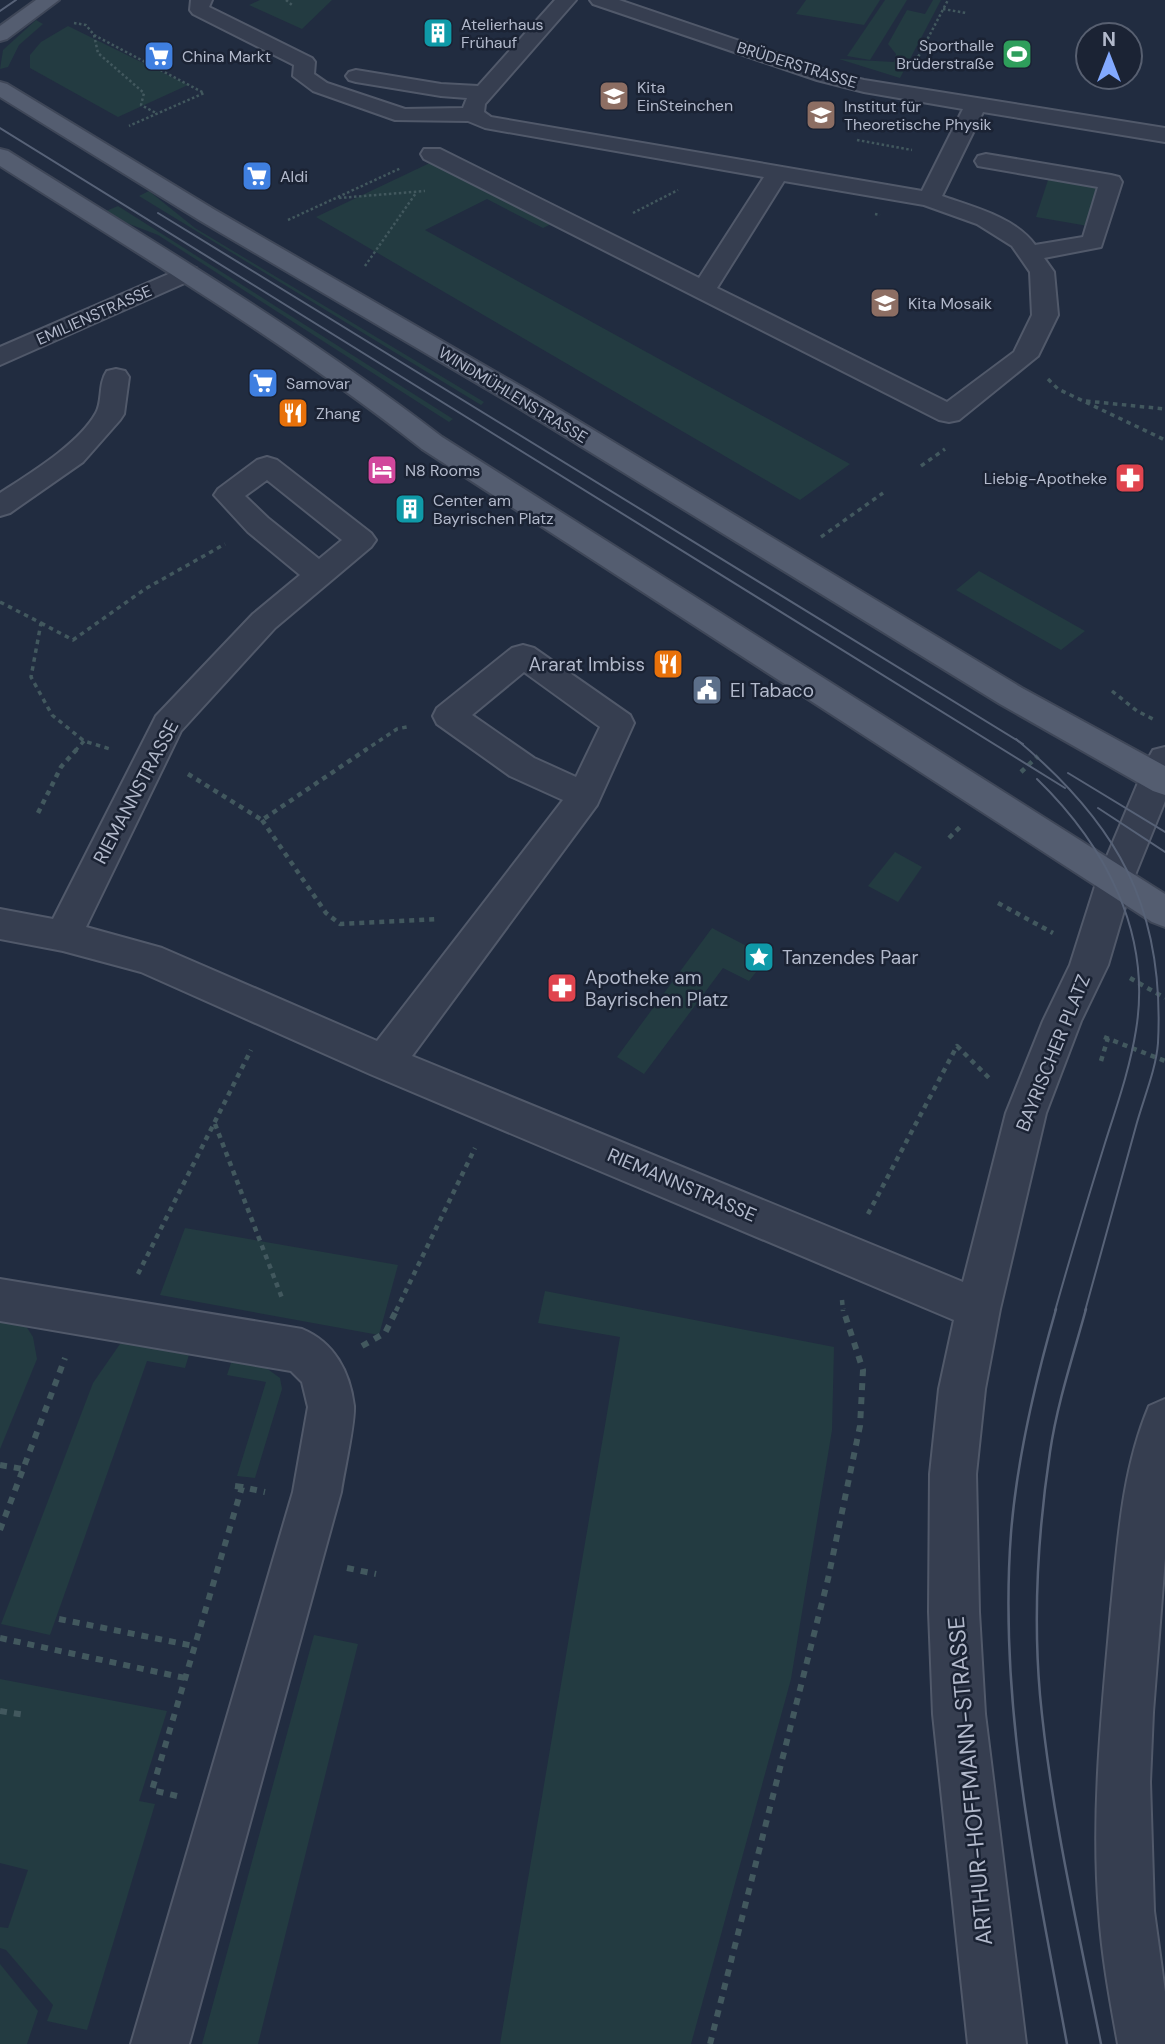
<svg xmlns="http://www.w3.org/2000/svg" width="1165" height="2044" font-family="'DM Sans',sans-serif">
  <rect width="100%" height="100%" fill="#212c40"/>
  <g fill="#233b41">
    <path d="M 260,0 L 332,0 L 302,29 L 249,5 Z"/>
    <path d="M 806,0 L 880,0 L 864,25 L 796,14 Z"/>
    <path d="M 885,0 L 907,0 L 870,60 L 847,56 Z"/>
    <path d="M 933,0 L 941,0 L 900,78 L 839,59 L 894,62 L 896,54 L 888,44 L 907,10 L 925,14 Z"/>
    <path d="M 36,20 L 43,24 L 19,45 L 8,67 L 0,69 L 3,50 Z"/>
    <path d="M 68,26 L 188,85 L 118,117 L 30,68 L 30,55 L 41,42 Z"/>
    <path d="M 434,161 L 557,221 L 543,228 L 487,199 L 425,230 L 850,464 L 800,500 L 316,217 Z"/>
    <path d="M 1049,177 L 1100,185 L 1088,226 L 1036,217 Z"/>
    <path d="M 149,191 L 195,228 L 484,402 L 481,405 L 139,196 Z"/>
    <path d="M 118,206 L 453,419 L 449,422 L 158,235 L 124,222 L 106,211 Z"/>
    <path d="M 979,571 L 1085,631 L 1061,650 L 956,590 Z"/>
    <path d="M 895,852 L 922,867 L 898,902 L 868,886 Z"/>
    <path d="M 712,928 L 768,957 L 749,981 L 723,968 L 644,1074 L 617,1057 Z"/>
    <path d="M 185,1228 L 398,1265 L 379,1335 L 160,1295 Z"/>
    <path d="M 545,1291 L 834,1347 L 832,1430 L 791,1679 L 691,2044 L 500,2044 L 620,1337 L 538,1323 Z"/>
    <path d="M 0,1312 L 24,1323 L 33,1337 L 37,1359 L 0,1449 Z"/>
    <path d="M 138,1339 L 191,1348 L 185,1368 L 147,1361 L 50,1635 L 1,1624 L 93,1383 L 120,1344 Z"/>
    <path d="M 233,1357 L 262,1365 L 280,1378 L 282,1389 L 255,1478 L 237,1476 L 266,1382 L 227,1375 Z"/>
    <path d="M 314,1635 L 358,1644 L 258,2044 L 202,2044 Z"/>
    <path d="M 0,1679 L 167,1711 L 139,1801 L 155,1804 L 87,2030 L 47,2021 L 53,2005 L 6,1950 L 0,1948 L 0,1927 L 8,1928 L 28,1870 L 0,1863 Z"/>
    <path d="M 0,1964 L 38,2011 L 27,2044 L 0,2044 Z"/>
  </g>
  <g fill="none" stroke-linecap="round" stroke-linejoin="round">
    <g stroke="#51596a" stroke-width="4">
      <g id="minor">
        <path d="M 191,0 L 212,0 L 209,7 L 312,58 L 315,62 L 314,74 L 327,83 L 405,109 L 463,108 L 467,98 L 441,96 L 356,82 L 349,80 L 346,76 L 349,72 L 356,70 L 441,84 L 478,86 L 555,0 L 576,0 L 485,104 L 484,112 L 491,117 L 922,191 L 963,109 L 864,92 L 817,80 L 593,4 L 590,0 L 619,0 L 831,72 L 864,80 L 1165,128 L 1165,142 L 983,112 L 942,196 C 973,207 1015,217 1035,245 L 1083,237 L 1098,187 L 978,166 L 975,161 L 978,156 L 986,154 L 1111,175 L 1119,177 L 1122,182 L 1101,247 L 1044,258 L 1054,272 L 1058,315 L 1038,356 L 959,420 L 949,422 L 939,420 L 424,159 L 421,154 L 424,149 L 440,149 L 699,278 L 764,177 L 485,128 L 468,121 L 395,120 L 313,91 L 293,76 L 294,65 L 193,14 L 190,10 ZM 784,181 L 924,205 L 977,224 L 1012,246 L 1030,272 L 1032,315 L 1014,352 L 947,402 L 717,288 Z"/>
        <path d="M 187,266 L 196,268 L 199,273 L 196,278 L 0,365 L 0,347 Z"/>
        <path d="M 116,369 L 125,371 L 129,377 L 124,414 L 120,420 L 83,462 L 10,513 L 0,516 L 0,493 C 29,474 79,444 96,413 C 103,401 98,384 107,371 Z"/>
        <path d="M 267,457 L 277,460 L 371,533 L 376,540 L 371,547 L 275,628 L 181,731 L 86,927 L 162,948 L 377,1041 L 563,800 L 510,776 L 437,724 L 433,716 L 437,708 L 512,648 L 523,645 L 534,648 L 630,715 L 634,723 L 597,805 L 412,1056 L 963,1282 L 1006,1113 L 1043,1021 L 1070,965 L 1097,880 L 1148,759 L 1153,750 L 1165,747 L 1165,801 L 1133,880 L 1108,965 L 1081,1021 L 1046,1113 L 1000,1309 L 985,1389 L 976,1474 L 979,1612 L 985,1714 L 1026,2044 L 968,2044 L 933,1714 L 929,1612 L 930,1474 L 939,1389 L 954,1320 L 370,1074 L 141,972 L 63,951 L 0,939 L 0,909 L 53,919 L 156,716 L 253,614 L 300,575 L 248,532 L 214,495 L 218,489 L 257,460 ZM 267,480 L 342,540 L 319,559 L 268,518 L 245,496 ZM 524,672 L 600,727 L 576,777 L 534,758 L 472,715 Z"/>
        <path d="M 0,1279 L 302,1329 C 334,1342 350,1372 354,1406 C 355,1424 344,1471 341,1492 L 189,2044 L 131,2044 L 293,1492 L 308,1407 L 302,1382 L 291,1371 L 0,1321 Z"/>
        <path d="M 1165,1399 L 1165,1558 L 1153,1712 L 1150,1782 L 1154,1911 L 1165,1992 L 1165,2044 L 1118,2044 C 1110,2000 1102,1957 1099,1912 C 1091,1812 1102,1710 1111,1609 C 1118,1541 1122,1470 1149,1406 Z"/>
      </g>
    </g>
    <g stroke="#3f4758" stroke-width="4">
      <g id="major">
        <path d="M 36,0 L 59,0 L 7,39 L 0,41 L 0,26 Z"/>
        <path d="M 0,82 L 7,84 L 215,210 L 527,390 L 1022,688 L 1165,766 L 1165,795 L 1153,791 L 1000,704 L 509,402 L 199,220 L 0,97 Z"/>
        <path d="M 0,149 L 8,151 C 155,243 304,331 442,437 L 1165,894 L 1165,927 L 1152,922 L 422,449 C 289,344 143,257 0,166 Z"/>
      </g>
    </g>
    <g stroke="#42585e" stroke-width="2.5" stroke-dasharray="2.5 2.5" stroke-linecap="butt">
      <path d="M 286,0 L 292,5"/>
      <path d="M 943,9 L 966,13"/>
      <path d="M 74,23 L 86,25 L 94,35 L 98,53 L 144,93 L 141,105 L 156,113"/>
      <path d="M 94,35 L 204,93 L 129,126"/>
      <path d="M 916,61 L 948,0"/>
      <path d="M 857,140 L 912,150"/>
      <path d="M 339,198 L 425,191"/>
      <path d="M 633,213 L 678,190"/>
      <path d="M 288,220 L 401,168"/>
      <path d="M 365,266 L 416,193"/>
    </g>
    <g stroke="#42585e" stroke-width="3.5" stroke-dasharray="4.5 4.5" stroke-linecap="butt">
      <path d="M 1048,379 L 1058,389 L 1165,440"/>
      <path d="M 1086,401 L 1165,409"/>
      <path d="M 921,466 L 945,449"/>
      <path d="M 821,537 L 883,493"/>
      <path d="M 0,602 L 41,623 L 31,677 L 52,715 L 84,741 L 110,749"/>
      <path d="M 41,623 L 73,640 L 145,589 L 225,544"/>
      <path d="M 1112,691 L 1137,711 L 1155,720"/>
      <path d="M 75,751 L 84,741"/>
      <path d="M 364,751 L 397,729 L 411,726"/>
    </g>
    <g stroke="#42585e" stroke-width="4.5" stroke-dasharray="5 5" stroke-linecap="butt">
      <path d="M 1021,772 L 1038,756"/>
      <path d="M 188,774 L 262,820 L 367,749"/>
      <path d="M 38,813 L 61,767 L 77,749"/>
      <path d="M 262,820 L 326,913 L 340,924 L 439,919"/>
      <path d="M 949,838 L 960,827"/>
      <path d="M 998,903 L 1053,933"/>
      <path d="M 1130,978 L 1165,998"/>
      <path d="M 1104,1037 L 1165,1061"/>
      <path d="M 1101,1061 L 1108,1038"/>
      <path d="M 215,1124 L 282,1298"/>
      <path d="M 868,1214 L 957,1046 L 991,1080"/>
      <path d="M 138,1274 L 251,1050"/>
      <path d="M 842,1300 L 843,1311"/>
      <path d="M 396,1311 L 475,1148"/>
    </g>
    <g stroke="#42585e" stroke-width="6" stroke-dasharray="7 7" stroke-linecap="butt">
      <path d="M 362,1346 L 385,1333 L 397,1309"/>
      <path d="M 0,1465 L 23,1469"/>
      <path d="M 235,1486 L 242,1487"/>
      <path d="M 0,1530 L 65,1358"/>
      <path d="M 347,1568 L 376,1574"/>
      <path d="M 59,1619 L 194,1646"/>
      <path d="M 0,1638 L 185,1678"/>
      <path d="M 0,1711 L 25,1715"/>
      <path d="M 177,1796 L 152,1790 L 242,1487 L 265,1492"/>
      <path d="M 710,2044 L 828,1579 L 860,1426 L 863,1370 L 843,1309"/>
    </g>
    <use href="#minor" fill="#363e50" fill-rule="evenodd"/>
    <use href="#major" fill="#545d70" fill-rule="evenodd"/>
    <g stroke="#576277" stroke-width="2">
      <path d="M 0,11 L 16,0"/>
      <path d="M 0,128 L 1065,788"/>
      <path d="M 158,213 L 1023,744"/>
      <path d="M 1016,739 C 1117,823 1165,907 1158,1043 C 1156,1070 1143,1100 1136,1126 C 1119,1187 1102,1249 1085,1311"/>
      <path d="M 1068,773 L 1165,832"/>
      <path d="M 1037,779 C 1105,845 1152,933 1136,1030 C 1130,1068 1117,1105 1105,1143 C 1088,1198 1071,1254 1055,1311"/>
      <path d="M 1098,808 L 1165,852"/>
    </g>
    <g stroke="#576277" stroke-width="2.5">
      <path d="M 1056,1309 C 1035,1382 1017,1457 1011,1533 C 998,1705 1036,1876 1067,2044"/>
      <path d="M 1086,1309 C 1073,1356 1057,1404 1050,1452 C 1038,1532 1033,1614 1040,1695 C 1051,1813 1078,1928 1101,2044"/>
    </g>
    <path stroke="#42585e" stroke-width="2.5" stroke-dasharray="2.5 2.5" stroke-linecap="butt" d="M 875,214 L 880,215"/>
  </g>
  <defs>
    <g id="building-square" transform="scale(1.575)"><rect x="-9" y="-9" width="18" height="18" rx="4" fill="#0f9aa8" stroke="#1b2334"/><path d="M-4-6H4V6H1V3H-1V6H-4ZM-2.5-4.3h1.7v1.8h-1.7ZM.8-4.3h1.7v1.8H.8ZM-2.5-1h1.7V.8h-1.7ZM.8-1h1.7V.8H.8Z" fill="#fff"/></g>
    <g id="stadium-square" transform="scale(1.575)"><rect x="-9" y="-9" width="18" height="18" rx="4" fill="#2e9e5b" stroke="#1b2334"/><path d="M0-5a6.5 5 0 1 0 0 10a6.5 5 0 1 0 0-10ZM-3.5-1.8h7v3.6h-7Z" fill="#fff"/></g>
    <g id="supermarket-square" transform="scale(1.575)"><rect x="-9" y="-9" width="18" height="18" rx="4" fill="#3f7fe0" stroke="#1b2334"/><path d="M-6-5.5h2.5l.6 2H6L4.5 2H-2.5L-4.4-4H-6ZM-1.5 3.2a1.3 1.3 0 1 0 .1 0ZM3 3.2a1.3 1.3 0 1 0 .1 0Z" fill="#fff"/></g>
    <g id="school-square" transform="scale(1.575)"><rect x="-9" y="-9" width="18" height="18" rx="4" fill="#8d6e63" stroke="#1b2334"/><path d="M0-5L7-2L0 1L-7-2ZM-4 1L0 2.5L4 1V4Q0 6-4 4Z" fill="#fff"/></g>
    <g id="university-square" transform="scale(1.575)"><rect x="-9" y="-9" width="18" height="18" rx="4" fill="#8d6e63" stroke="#1b2334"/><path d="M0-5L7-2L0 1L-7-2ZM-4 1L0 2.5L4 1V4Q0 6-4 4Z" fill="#fff"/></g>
    <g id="restaurant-square" transform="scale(1.575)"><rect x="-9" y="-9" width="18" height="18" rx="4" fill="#e8710a" stroke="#1b2334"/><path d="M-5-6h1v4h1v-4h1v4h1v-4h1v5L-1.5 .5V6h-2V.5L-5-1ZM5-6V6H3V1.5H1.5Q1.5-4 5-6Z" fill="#fff"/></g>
    <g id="hotel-square" transform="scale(1.575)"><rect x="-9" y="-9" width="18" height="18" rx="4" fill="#d1479c" stroke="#1b2334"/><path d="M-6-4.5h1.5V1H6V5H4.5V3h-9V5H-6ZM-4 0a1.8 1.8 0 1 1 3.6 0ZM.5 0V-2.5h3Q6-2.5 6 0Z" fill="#fff"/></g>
    <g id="pharmacy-square" transform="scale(1.575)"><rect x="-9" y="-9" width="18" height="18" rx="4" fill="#e0444e" stroke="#1b2334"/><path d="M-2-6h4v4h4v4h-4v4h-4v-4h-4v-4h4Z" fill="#fff"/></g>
    <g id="civic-square" transform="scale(1.575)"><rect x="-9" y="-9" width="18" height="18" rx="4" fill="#5c6f8a" stroke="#1b2334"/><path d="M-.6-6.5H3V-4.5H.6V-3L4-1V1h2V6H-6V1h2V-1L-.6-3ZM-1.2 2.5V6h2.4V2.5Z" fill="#fff"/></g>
    <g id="sight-square" transform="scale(1.575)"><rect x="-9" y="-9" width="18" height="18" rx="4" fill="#0f9aa8" stroke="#1b2334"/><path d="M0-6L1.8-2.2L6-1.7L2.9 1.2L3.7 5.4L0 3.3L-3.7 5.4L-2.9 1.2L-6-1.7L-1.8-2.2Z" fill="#fff"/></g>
  </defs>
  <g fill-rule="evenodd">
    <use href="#building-square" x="438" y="33"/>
    <use href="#stadium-square" x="1017" y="54"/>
    <use href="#supermarket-square" x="159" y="56"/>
    <use href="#school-square" x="614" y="96"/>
    <use href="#university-square" x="821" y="115"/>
    <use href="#supermarket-square" x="257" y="176"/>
    <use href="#school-square" x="885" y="303"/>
    <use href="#supermarket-square" x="263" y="383"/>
    <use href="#restaurant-square" x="293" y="413"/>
    <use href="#hotel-square" x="382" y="470"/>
    <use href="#pharmacy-square" x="1130" y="478"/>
    <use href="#building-square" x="410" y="509"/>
    <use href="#restaurant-square" x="668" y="664"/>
    <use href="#civic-square" x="707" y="690"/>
    <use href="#sight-square" x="759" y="957"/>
    <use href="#pharmacy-square" x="562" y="988"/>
  </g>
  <g text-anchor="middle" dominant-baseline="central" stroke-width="5" stroke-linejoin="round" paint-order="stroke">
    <g font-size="16" fill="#b2b9cb" stroke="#1b2334" text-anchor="start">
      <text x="461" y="24">Atelierhaus<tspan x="461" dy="18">Frühauf</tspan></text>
      <text x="994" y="45" text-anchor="end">Sporthalle<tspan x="994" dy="18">Brüderstraße</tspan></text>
      <text x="182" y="56">China Markt</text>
      <text x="637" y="87">Kita<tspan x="637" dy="18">EinSteinchen</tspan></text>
      <text x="844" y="106">Institut für<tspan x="844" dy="18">Theoretische Physik</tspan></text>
      <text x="280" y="176">Aldi</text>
      <text x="908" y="303">Kita Mosaik</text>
      <text x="286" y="383">Samovar</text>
      <text x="316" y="413">Zhang</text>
      <text x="405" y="470">N8 Rooms</text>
      <text x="1107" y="478" text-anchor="end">Liebig-Apotheke</text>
      <text x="433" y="500">Center am<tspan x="433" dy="18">Bayrischen Platz</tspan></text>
    </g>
    <g font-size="16" fill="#b2b9cb" stroke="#1b2334">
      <text transform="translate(797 65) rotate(17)">BRÜDERSTRASSE</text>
      <text transform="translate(94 315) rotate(-24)">EMILIENSTRASSE</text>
      <text transform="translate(513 395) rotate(31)">WINDMÜHLENSTRASSE</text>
    </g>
    <g font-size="19" fill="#b2b9cb" stroke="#1b2334" text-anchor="start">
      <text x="645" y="664" text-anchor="end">Ararat Imbiss</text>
      <text x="730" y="690">El Tabaco</text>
      <text x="782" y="957">Tanzendes Paar</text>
      <text x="585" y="977">Apotheke am<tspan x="585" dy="22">Bayrischen Platz</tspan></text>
    </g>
    <g font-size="19" fill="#b2b9cb" stroke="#1b2334">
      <text transform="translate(136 792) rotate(-62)">RIEMANNSTRASSE</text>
      <text transform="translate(1053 1053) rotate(-68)">BAYRISCHER PLATZ</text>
      <text transform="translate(682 1185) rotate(23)">RIEMANNSTRASSE</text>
    </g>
    <g font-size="23" fill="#b2b9cb" stroke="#1b2334">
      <text transform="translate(970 1781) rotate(-95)">ARTHUR-HOFFMANN-STRASSE</text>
    </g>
  </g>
  <g transform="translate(1109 56)"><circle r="33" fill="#1b2334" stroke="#575f70" stroke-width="2"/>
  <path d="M0-5L12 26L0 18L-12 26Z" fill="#82a9ff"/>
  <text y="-10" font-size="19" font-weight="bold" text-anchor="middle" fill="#b2b9cb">N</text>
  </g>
</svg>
